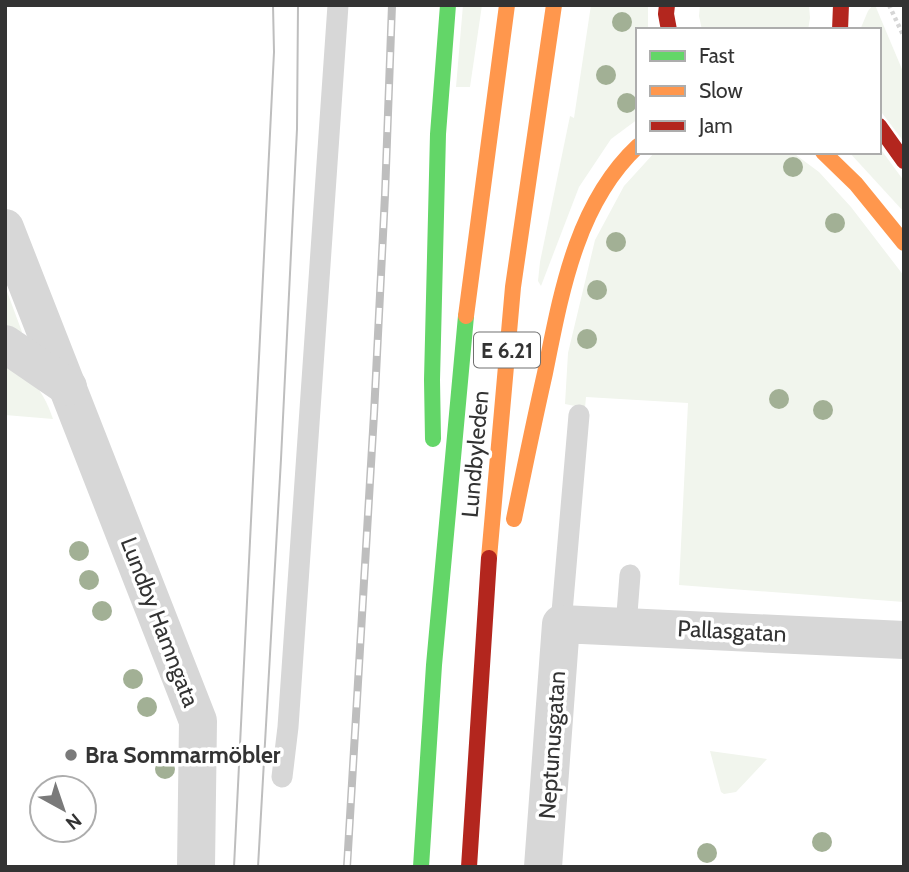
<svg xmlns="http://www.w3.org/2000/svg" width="909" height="872" font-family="Cabin,sans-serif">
  <rect width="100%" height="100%" fill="#fff"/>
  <g fill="#f1f5ed">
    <path d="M 463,5 L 482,5 L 470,87 L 456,87 Z"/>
    <path d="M 591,5 L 648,5 L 648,30 L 638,30 L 638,119 L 611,139 L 579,187 L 541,286 L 538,281 L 540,262 L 570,116 L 574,118 Z"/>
    <path d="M 700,5 L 809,5 L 810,18 L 808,30 L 702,30 L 699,16 Z"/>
    <path d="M 873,5 L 875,5 L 904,74 L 904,142 L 879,109 L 879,30 L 860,30 L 868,11 Z"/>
    <path d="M 879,147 L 904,181 L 904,212 L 849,152 L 879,152 Z"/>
    <path d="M 655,152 L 792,152 L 819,172 L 851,207 L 904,276 L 904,602 L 679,585 L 688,403 L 586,397 L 585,408 L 565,404 L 568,353 L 595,240 L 624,186 Z"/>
    <path d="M 5,286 L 22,332 L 17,334 L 5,328 Z"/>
    <path d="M 5,360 C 31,380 42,386 53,419 L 5,415 Z"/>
    <path d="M 710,751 L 767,759 L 736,792 L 724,794 L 721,792 Z"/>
  </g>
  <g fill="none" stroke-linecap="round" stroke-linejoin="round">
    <path stroke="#d6d6d6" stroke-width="4.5" stroke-dasharray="3.5 3.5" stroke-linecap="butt" d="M 889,5 L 904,37"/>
    <g stroke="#d7d7d7" stroke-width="21">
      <path d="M 561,624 L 579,415"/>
      <path d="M 626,626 L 630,575"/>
      <path d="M 282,777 L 288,727 L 338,5"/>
    </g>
    <g stroke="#d7d7d7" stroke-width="38">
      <path d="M 5,228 L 198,721 L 196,867"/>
      <path d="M 5,344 L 68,387"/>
      <path d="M 543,867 L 561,624 L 904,640"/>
    </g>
    <g stroke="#63d668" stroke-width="16">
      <path d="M 433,439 L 432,380 L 438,134 L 448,5"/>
      <path d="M 421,867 L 434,665 L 466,316"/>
    </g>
    <g stroke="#ff974d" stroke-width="16">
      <path d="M 823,152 L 856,184 L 904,243"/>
      <path d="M 466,316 L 507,5"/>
      <path d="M 514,519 C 524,470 534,422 545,373 C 561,294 576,204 638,146"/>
      <path d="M 489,558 L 513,287 L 554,5"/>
    </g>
    <g stroke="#b3261e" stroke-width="16">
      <path d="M 667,5 L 666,14 L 669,30"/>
      <path d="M 840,30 L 841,5"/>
      <path d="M 879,126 L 904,161"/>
      <path d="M 469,867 L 489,558"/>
    </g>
    <g stroke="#bebebe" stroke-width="2">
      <path d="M 234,867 L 274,52 L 273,5"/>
      <path d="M 258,867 L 281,459 L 297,129 L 298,5"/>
    </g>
    <g stroke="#bebebe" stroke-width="8">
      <path id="rail" d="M 347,867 L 374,414 L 385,195 L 392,5"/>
    </g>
    <use href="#rail" stroke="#fff" stroke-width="5" stroke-dasharray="16" stroke-linecap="butt"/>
  </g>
  <g fill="#a2b095">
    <circle cx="622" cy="22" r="10"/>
    <circle cx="606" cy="75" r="10"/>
    <circle cx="627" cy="103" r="10"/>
    <circle cx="793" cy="167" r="10"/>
    <circle cx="835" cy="223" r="10"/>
    <circle cx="616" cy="242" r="10"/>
    <circle cx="597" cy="290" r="10"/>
    <circle cx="587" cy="339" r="10"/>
    <circle cx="779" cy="399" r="10"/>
    <circle cx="823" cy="410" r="10"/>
    <circle cx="79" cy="551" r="10"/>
    <circle cx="89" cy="580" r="10"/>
    <circle cx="102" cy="611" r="10"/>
    <circle cx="133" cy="679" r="10"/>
    <circle cx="147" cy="707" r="10"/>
    <circle cx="165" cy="769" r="10"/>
    <circle cx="822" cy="842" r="10"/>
    <circle cx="707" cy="853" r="10"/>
  </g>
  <circle fill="#7a7a7a" stroke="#fff" stroke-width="2.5" cx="71" cy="755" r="7"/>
  <g text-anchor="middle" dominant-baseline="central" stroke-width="7" stroke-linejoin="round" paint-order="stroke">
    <rect fill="#fff" stroke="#707070" stroke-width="2" x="474" y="332.5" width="66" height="35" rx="5"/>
    <g font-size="21" font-weight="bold" fill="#333">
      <text x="507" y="350">E 6.21</text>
    </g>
    <g font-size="23" fill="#333" stroke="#fff">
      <text transform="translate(475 454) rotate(-85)">Lundbyleden</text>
      <text transform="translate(160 622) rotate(69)">Lundby Hamngata</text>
      <text transform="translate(732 631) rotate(3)">Pallasgatan</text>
      <text transform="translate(552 745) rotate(-86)">Neptunusgatan</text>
    </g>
    <g font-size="23" font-weight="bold" fill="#333" stroke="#fff" text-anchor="start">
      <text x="85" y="755">Bra Sommarmöbler</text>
    </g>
  </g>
  <rect width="909" height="872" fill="none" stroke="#333333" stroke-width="14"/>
  <rect x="636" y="28" width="245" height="126" fill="#ffffff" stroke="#adadad" stroke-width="2"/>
  <rect x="650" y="51" width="35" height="10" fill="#63d668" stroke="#adadad" stroke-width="2"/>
  <text x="699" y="63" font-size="21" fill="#333333">Fast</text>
  <rect x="650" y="86" width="35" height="10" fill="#ff974d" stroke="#adadad" stroke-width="2"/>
  <text x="699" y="98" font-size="21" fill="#333333">Slow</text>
  <rect x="650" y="121" width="35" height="10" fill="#b3261e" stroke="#adadad" stroke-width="2"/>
  <text x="699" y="133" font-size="21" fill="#333333">Jam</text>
  <g transform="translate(63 809) rotate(140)"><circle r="33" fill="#ffffff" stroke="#adadad" stroke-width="2"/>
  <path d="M0-5L12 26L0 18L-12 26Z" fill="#7a7a7a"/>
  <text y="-10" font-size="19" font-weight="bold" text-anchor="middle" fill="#333333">N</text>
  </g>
</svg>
